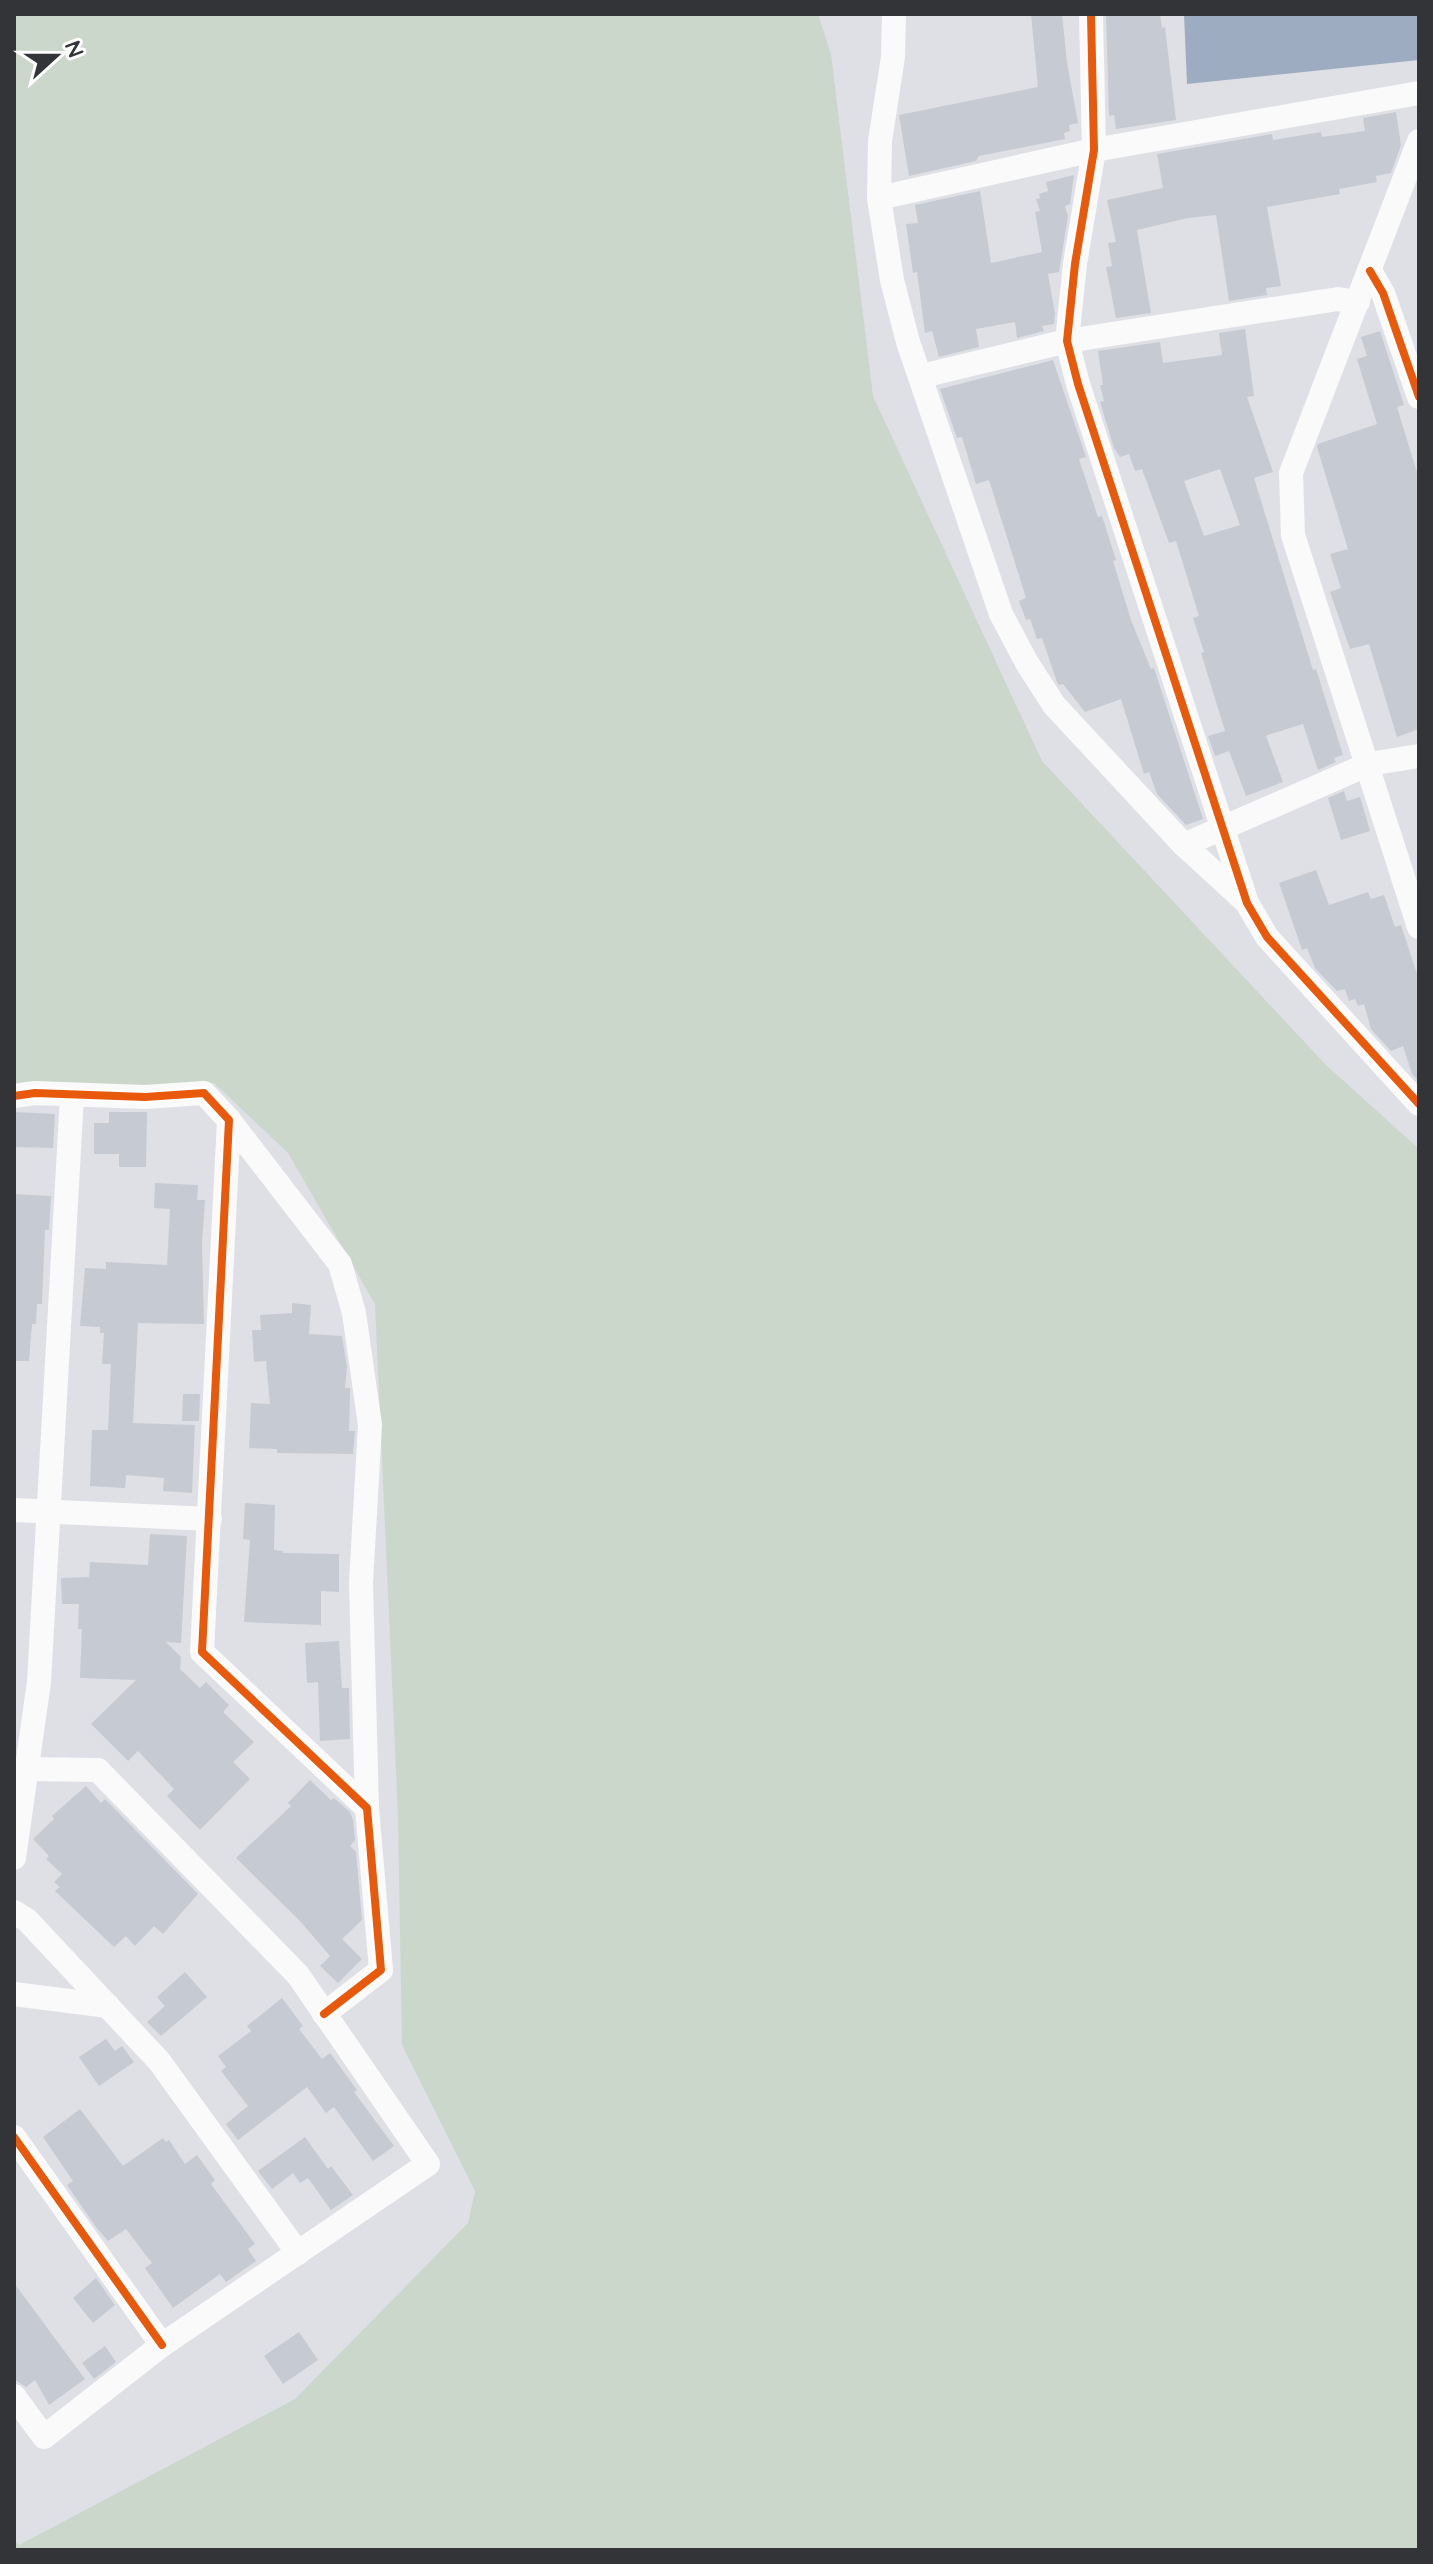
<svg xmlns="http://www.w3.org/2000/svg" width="1433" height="2564" font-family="Quicksand,sans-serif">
  <rect width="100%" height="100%" fill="#dee0e6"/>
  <path fill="#cbd7ca" d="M 14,14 L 818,14 L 831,54 L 873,396 L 1042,761 L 1326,1065 L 1419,1149 L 1419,2550 L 14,2550 L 14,2539 L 19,2545 L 295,2399 L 468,2223 L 475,2191 L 402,2045 L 398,1816 L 375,1304 L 288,1153 L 214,1083 L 14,1097 Z"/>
  <path fill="#9eacc2" d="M 1184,14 L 1419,14 L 1419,60 L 1187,84 Z"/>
  <g fill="#c6cad3" fill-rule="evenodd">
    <path d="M 1031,14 L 1062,14 L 1067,63 L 1078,123 L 1069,125 L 1070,131 L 1064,133 L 1065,139 L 979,156 L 976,161 L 909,176 L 899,115 L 1038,87 Z"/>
    <path d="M 1106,14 L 1160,14 L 1162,28 L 1165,27 L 1176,120 L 1116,129 L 1114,115 L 1109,116 Z"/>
    <path d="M 1396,112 L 1401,145 L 1391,173 L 1376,176 L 1377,182 L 1339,189 L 1340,194 L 1267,207 L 1281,286 L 1266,288 L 1267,295 L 1229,301 L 1216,215 L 1188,218 L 1137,230 L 1151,313 L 1116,318 L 1106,267 L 1112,266 L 1108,243 L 1116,242 L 1107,200 L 1163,188 L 1157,154 L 1272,134 L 1273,140 L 1321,132 L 1322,137 L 1365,131 L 1363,118 Z"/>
    <path d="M 1074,175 L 1070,204 L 1065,206 L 1068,216 L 1059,272 L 1048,274 L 1055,314 L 1054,324 L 1042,326 L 1044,331 L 1017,338 L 1015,322 L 976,329 L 979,347 L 939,357 L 932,331 L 925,333 L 917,272 L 913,273 L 906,224 L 918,223 L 915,205 L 980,191 L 991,263 L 1042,252 L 1035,212 L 1040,211 L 1036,199 L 1040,198 L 1039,194 L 1048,191 L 1046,182 Z"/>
    <path d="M 1245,329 L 1254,396 L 1247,397 L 1273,472 L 1254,478 L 1313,670 L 1316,669 L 1343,755 L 1334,758 L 1336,762 L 1318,770 L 1303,724 L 1268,735 L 1266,736 L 1283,782 L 1246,796 L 1229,751 L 1215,756 L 1208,736 L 1225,731 L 1201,653 L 1204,652 L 1193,618 L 1199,616 L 1176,541 L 1169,543 L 1142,469 L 1135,471 L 1129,454 L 1120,457 L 1114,448 L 1100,402 L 1104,401 L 1100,385 L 1103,385 L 1098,351 L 1160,342 L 1163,363 L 1222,355 L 1219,333 ZM 1220,469 L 1240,525 L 1204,536 L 1184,481 Z"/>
    <path d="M 1380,331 L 1404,405 L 1397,407 L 1419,479 L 1419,729 L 1397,737 L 1369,644 L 1350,649 L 1330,592 L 1341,588 L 1330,554 L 1348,549 L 1317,447 L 1318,444 L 1377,424 L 1357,359 L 1367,356 L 1361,337 Z"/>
    <path d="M 1053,360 L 1086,457 L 1079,459 L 1098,517 L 1102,516 L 1116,560 L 1113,561 L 1131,620 L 1151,669 L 1154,668 L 1203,819 L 1186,825 L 1157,794 L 1149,772 L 1144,774 L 1121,699 L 1085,712 L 1063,684 L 1059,685 L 1057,682 L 1042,638 L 1037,639 L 1030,619 L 1026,620 L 1019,601 L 1026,598 L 989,480 L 976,484 L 962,437 L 957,438 L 940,389 Z"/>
    <path d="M 1344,791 L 1347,801 L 1360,797 L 1370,831 L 1341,840 L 1328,798 Z"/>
    <path d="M 1316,870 L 1329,905 L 1368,892 L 1371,899 L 1384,895 L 1395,927 L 1401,925 L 1419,980 L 1419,1082 L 1412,1074 L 1403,1046 L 1391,1051 L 1371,1029 L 1364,1004 L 1358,1006 L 1355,999 L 1349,1001 L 1345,989 L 1337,991 L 1315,968 L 1307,948 L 1302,950 L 1279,883 Z"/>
    <path d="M 14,1112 L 55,1114 L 53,1148 L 14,1147 Z"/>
    <path d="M 109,1112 L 147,1112 L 146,1167 L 119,1167 L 119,1154 L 94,1154 L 94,1123 L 109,1123 Z"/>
    <path d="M 155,1183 L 198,1185 L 197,1200 L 205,1200 L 202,1244 L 204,1324 L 138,1323 L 133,1423 L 195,1425 L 192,1493 L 163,1491 L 164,1478 L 126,1475 L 125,1488 L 90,1486 L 92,1430 L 108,1430 L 111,1364 L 102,1364 L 104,1333 L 100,1333 L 100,1327 L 80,1326 L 85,1268 L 106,1269 L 106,1262 L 167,1265 L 170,1209 L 154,1208 Z"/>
    <path d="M 14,1194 L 51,1196 L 49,1230 L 45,1230 L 42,1304 L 37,1304 L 36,1324 L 32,1324 L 29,1361 L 14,1361 Z"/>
    <path d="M 292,1303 L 311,1305 L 309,1334 L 342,1336 L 347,1367 L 345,1388 L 350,1388 L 350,1393 L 349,1431 L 355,1431 L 353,1454 L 277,1453 L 277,1449 L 249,1448 L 251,1403 L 270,1404 L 266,1361 L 254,1362 L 252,1330 L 261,1330 L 260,1315 L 292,1313 Z"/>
    <path d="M 183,1394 L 200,1394 L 199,1421 L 182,1421 Z"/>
    <path d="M 245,1503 L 275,1505 L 274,1550 L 283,1551 L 283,1553 L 339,1554 L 339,1592 L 321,1591 L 321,1625 L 244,1622 L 250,1540 L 243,1539 Z"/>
    <path d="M 150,1534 L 187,1536 L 181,1643 L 166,1642 L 181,1657 L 180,1669 L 200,1688 L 206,1682 L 229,1705 L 223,1712 L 254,1742 L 233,1762 L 250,1779 L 200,1830 L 167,1796 L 174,1789 L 138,1751 L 128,1761 L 91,1724 L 136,1680 L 80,1678 L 82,1629 L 78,1629 L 79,1604 L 62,1604 L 61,1578 L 89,1577 L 90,1562 L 148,1565 Z"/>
    <path d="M 339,1641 L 342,1688 L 349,1688 L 350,1739 L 320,1741 L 318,1682 L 307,1683 L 305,1643 Z"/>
    <path d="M 310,1780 L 331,1800 L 334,1798 L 350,1812 L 353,1820 L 355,1840 L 350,1846 L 356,1852 L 362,1920 L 342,1939 L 362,1959 L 338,1983 L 320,1966 L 330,1956 L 300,1921 L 236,1858 L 291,1806 L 288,1803 Z"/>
    <path d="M 86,1786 L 101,1803 L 105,1799 L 198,1894 L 163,1934 L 154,1926 L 135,1946 L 126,1936 L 114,1947 L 55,1891 L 60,1887 L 54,1882 L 62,1874 L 46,1859 L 49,1856 L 33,1839 L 54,1819 L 52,1816 Z"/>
    <path d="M 185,1972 L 207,1997 L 161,2036 L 147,2022 L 165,2006 L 157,1997 Z"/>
    <path d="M 282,1998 L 303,2026 L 299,2029 L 322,2059 L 330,2053 L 357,2090 L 354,2092 L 394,2146 L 373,2161 L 334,2107 L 326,2113 L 307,2087 L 238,2140 L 226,2124 L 248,2106 L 221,2071 L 226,2067 L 218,2056 L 251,2031 L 247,2026 Z"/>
    <path d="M 106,2039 L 115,2051 L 122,2046 L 134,2062 L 99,2086 L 79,2057 Z"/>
    <path d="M 80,2109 L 123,2166 L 163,2138 L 166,2142 L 169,2140 L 185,2164 L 197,2155 L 215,2180 L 211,2184 L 255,2244 L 248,2249 L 256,2261 L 226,2282 L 220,2274 L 173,2308 L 145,2268 L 152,2263 L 126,2229 L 108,2241 L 96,2227 L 67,2185 L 73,2181 L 43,2137 Z"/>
    <path d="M 305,2137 L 328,2169 L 331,2166 L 353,2195 L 331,2210 L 308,2178 L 300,2183 L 293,2173 L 272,2189 L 258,2171 Z"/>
    <path d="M 96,2278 L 115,2305 L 93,2323 L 73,2298 Z"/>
    <path d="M 14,2283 L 85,2379 L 49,2405 L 35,2380 L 26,2387 L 14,2379 Z"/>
    <path d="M 299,2332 L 318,2360 L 283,2384 L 264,2356 Z"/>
    <path d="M 105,2346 L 116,2362 L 94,2379 L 82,2363 Z"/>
  </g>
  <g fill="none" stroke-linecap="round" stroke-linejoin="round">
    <g stroke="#fafafb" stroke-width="24">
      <path d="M 894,14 L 893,57 L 880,141 L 879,198 L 892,280 L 908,342 L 1001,614 L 1027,663 L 1054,705 L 1184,845 L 1244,900"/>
      <path d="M 1091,14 L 1094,150 L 1075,264 L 1067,341 L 1078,384 L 1247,903 L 1267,937 L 1419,1104"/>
      <path d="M 1419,141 L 1291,473 L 1293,535 L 1419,927"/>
      <path d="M 879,198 L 1094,150 L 1419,93"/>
      <path d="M 1370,271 L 1383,293 L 1419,397"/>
      <path d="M 922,376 L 1067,341 L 1338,299 L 1358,302"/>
      <path d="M 1184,845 L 1369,764 L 1419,756"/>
      <path d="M 14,1096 L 35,1093 L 145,1097 L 204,1093 L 229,1120 L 202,1652 L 367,1808 L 381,1970 L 324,2014"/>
      <path d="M 229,1120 L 340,1264 L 354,1313 L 370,1425 L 361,1583 L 367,1808"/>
      <path d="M 14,1510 L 210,1519"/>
      <path d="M 14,1858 L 39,1682 L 72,1096"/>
      <path d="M 14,1912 L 27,1920 L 159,2061 L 298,2253"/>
      <path d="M 14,1994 L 108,2006"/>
      <path d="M 14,2137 L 162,2345"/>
      <path d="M 14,2396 L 44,2437 L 162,2345 L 428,2164 L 298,1975 L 98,1770 L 26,1769"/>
    </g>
    <g stroke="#fff" stroke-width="13">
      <g id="cycleway">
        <path d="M 1091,14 L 1094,150 L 1075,264 L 1067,341 L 1078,384 L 1247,903 L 1267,937 L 1419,1104"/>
        <path d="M 1370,271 L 1383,293 L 1419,397"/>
        <path d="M 14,1096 L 35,1093 L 145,1097 L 204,1093 L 229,1120 L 202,1652 L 367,1808 L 381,1970 L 324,2014"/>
        <path d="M 14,2137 L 162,2345"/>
      </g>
    </g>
    <use href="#cycleway" stroke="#e8590c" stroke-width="8"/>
  </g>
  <rect width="1433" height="2564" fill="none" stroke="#333438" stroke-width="32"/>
  <g transform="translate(56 56) rotate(69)" stroke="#ffffff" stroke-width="6" paint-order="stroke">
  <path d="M0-6L14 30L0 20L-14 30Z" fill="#333438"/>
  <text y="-12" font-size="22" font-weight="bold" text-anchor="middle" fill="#333438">N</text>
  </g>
</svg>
